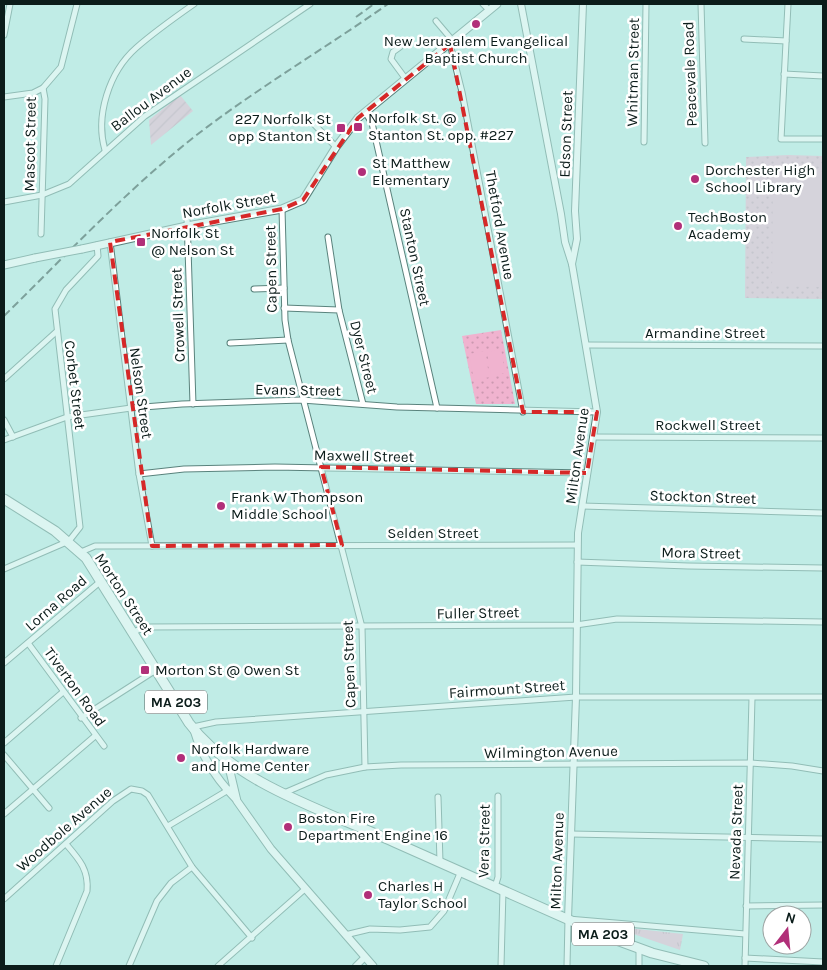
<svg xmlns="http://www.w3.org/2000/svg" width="827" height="970" font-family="Karla,sans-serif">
  <defs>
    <pattern id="grass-tufts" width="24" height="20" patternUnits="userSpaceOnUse" patternTransform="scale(1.25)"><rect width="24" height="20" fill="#f0b3cf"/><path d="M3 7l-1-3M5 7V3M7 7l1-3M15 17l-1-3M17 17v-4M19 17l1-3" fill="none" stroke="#cc99b1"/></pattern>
    <pattern id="park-dots" width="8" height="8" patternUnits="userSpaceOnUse" patternTransform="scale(1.25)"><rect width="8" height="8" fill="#f0b3cf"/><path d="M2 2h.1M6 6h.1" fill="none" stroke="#cc99b1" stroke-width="1.8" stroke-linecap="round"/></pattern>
    <pattern id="garden-furrows" width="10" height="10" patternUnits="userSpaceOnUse" patternTransform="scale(1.25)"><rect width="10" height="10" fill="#f0b3cf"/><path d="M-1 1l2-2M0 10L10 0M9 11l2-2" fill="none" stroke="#cc99b1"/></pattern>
  </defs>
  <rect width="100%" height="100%" fill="#c0ece6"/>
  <path fill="url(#grass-tufts)" d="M 610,926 L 683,934 L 680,950 Z"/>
  <g fill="url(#park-dots)">
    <path d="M 788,155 L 823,156 L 823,299 L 745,298 L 746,157 Z"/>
    <path d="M 501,330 L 515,404 L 476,404 L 462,336 Z"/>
  </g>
  <path fill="url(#garden-furrows)" d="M 180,95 L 193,111 L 151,145 L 149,120 Z"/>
  <g fill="#f0b3cf">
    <path d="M 773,171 L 823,172 L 823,287 L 772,286 Z"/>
    <path d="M 501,349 L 505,373 L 491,376 L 487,352 Z"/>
    <path d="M 484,351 L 490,377 L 474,380 L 469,354 Z"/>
  </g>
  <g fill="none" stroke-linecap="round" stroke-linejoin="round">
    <g stroke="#5a837d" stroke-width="7">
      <g id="minor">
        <path d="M 483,4 L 489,10"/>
        <path d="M 701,4 L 705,143"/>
        <path d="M 788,4 L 781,139 L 823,139"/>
        <path d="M 436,21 L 453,41"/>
        <path d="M 4,35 L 10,4"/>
        <path d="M 744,39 L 786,41"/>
        <path d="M 450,44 L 462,92 L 523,412"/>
        <path d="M 400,47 L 393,52 L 391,59 L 405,78"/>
        <path d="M 784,74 L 823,76"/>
        <path d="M 4,97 L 33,93 L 43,88"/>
        <path d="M 365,112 L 372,123 L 437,408"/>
        <path d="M 310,120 L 336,147"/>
        <path d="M 644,142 L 646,4"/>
        <path d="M 105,150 C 95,116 109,72 136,48 C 154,32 174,18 194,4"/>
        <path d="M 4,202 L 42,195 L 69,184 L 145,116 L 310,4"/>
        <path d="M 282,209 L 285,320 L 288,340 L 362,627 L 365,767"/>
        <path d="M 187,217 L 193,404"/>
        <path d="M 41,234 L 45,99 L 43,88 L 61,67 L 77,4"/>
        <path d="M 328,237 L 339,310"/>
        <path d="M 110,242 L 139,474 L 152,546"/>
        <path d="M 254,289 L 284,288"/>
        <path d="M 284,308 L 339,310 L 363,404"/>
        <path d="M 230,343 L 288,340"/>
        <path d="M 587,345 L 823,346"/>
        <path d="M 4,379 L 56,332"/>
        <path d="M 4,420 L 13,437"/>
        <path d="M 593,437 L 823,438"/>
        <path d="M 4,440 L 67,417 L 131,408 L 182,404 L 302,400 L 397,407 L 597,412"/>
        <path d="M 139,474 L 184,469 L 275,467 L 587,473"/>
        <path d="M 582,506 L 823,513"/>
        <path d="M 81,552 L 95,546 L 577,545"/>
        <path d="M 577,562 L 688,566 L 823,568"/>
        <path d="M 4,569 L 69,541 L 80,527 L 55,309 L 66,290 L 98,256 L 97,245"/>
        <path d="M 133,632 L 146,627 L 576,625 L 617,619 L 823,622"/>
        <path d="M 28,643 L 104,746"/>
        <path d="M 4,663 L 101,581"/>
        <path d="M 81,718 L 156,670"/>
        <path d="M 193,727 L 216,722 L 576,697 L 823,697"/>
        <path d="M 4,743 L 63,692"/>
        <path d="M 4,755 L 49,808"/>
        <path d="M 284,793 L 326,775 L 365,767 L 401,765 L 751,763 L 792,766 L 823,771"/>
        <path d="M 438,797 L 440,862"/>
        <path d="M 4,814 L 95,736"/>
        <path d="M 168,826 L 230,789"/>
        <path d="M 571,834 L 823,839"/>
        <path d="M 495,887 L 498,877 L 498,796"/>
        <path d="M 4,899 L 113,801 L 131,789 L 142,791 L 148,795 L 192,867 L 252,938"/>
        <path d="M 746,906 L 823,905"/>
        <path d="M 345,935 L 370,929 L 400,930 L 430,927 L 444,911 L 461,871"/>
        <path d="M 745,958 L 823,962"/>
        <path d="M 56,966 L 87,891 C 89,870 79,859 66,844"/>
        <path d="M 129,966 L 157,901 L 171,883 L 192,867"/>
        <path d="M 218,966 L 305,889"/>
        <path d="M 501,966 L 503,890"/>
        <path d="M 567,966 L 568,919 L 745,934"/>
        <path d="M 639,966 L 639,948"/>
        <path d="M 745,966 L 752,698"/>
      </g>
    </g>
    <g stroke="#5a837d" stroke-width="8">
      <g id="tertiary">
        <path d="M 521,4 L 561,214 L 565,242 L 572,264 L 597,412 L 578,533 L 576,697 L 568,919"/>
        <path d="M 572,264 L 577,239 L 575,211 L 583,4"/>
        <path d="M 356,966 L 365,957"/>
      </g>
    </g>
    <g stroke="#5a837d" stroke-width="9">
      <g id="secondary">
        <path d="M 82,249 L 187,226 L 282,209 L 303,200 L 336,147 L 358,118 L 497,4"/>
        <path d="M 4,265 L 35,258"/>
        <path d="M 194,730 C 202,757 216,779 236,799"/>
        <path d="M 228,763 L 237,801 L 271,849 L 373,966"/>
      </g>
    </g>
    <g stroke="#5a837d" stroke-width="11">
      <path id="trunk" d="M 4,499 L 55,531 L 86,558 L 189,723 C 235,784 326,811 394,842 C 464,873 533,904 603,935 L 652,953 L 704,966"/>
    </g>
    <use href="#minor" stroke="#fff" stroke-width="5"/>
    <use href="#tertiary" stroke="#fff" stroke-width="6"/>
    <use href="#secondary" stroke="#fff" stroke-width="7"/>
    <use href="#trunk" stroke="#fff" stroke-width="9"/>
    <g stroke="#2d4441" stroke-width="2" stroke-dasharray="8 4" stroke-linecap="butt">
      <path d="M 356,17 L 374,4"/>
      <path d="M 4,316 C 66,255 126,191 194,137 C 256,89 324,49 388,4"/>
    </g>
    <g stroke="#5a837d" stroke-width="9" stroke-linecap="butt">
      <path id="secondary-bridge" d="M 35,258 L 82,249"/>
    </g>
    <use href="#secondary-bridge" stroke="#fff" stroke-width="7"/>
  </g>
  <path d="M0 0H827V970H0ZM 450,44 L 523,412 L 597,412 L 587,473 L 321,467 L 342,545 L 152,546 L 110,242 L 282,209 L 303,200 L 358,118 Z" fill="#c0ece6" fill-opacity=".55" fill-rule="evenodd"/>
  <path fill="none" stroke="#d62828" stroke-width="4" stroke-dasharray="10 6" stroke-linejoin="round" d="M 450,44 L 523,412 L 597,412 L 587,473 L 321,467 L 342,545 L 152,546 L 110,242 L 282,209 L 303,200 L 358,118 Z"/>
  <g fill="#b12f79" stroke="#fff" stroke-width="2">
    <circle cx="476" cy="24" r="5"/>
    <rect x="353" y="122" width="10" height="10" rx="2.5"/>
    <rect x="336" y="123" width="10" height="10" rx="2.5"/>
    <circle cx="362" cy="172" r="5"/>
    <circle cx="695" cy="179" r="5"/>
    <circle cx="678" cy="226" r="5"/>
    <rect x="136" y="237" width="10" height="10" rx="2.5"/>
    <circle cx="221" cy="506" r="5"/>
    <rect x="140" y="665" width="10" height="10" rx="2.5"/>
    <circle cx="181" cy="758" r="5"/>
    <circle cx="288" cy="827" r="5"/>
    <circle cx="368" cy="895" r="5"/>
  </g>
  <g text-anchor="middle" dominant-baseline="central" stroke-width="5" stroke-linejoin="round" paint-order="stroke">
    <g fill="#fff" stroke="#54605f" stroke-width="1">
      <rect x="145" y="690.5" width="62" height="23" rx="4"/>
      <rect x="572" y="922.5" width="62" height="23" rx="4"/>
    </g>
    <g font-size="14" font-weight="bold" fill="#0b1c1a">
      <text x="176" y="702">MA 203</text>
      <text x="603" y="934">MA 203</text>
    </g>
    <g font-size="15" fill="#0b1c1a" stroke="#fff" text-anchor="start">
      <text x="476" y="41" text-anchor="middle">New Jerusalem Evangelical<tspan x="476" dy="17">Baptist Church</tspan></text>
      <text x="368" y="118">Norfolk St. @<tspan x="368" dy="17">Stanton St. opp. #227</tspan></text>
      <text x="331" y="119" text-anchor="end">227 Norfolk St<tspan x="331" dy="17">opp Stanton St</tspan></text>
      <text x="372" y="163">St Matthew<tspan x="372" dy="17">Elementary</tspan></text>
      <text x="705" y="170">Dorchester High<tspan x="705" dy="17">School Library</tspan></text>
      <text x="688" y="217">TechBoston<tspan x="688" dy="17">Academy</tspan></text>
      <text x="151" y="233">Norfolk St<tspan x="151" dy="17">@ Nelson St</tspan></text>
      <text x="231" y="497">Frank W Thompson<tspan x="231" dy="17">Middle School</tspan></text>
      <text x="155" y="670">Morton St @ Owen St</text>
      <text x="191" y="749">Norfolk Hardware<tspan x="191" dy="17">and Home Center</tspan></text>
      <text x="298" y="818">Boston Fire<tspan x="298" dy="17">Department Engine 16</tspan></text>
      <text x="378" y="886">Charles H<tspan x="378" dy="17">Taylor School</tspan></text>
    </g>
    <g font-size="15" fill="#0b1c1a" stroke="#fff">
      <text transform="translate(633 72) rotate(-89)">Whitman Street</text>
      <text transform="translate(690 74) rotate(-92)">Peacevale Road</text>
      <text transform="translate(151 99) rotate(-37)">Ballou Avenue</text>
      <text transform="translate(566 134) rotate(-88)">Edson Street</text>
      <text transform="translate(30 144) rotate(-89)">Mascot Street</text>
      <text transform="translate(229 205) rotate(-10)">Norfolk Street</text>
      <text transform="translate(500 225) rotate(80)">Thetford Avenue</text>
      <text transform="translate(415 257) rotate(78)">Stanton Street</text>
      <text transform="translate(271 269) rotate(-91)">Capen Street</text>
      <text transform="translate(178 315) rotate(-92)">Crowell Street</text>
      <text x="705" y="333">Armandine Street</text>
      <text transform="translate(364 357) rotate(76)">Dyer Street</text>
      <text transform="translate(75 385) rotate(83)">Corbet Street</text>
      <text transform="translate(298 390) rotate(1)">Evans Street</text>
      <text transform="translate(141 393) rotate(82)">Nelson Street</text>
      <text x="708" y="425">Rockwell Street</text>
      <text transform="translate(364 456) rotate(1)">Maxwell Street</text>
      <text transform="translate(577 456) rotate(-82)">Milton Avenue</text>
      <text transform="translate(703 497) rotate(2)">Stockton Street</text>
      <text x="433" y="533">Selden Street</text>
      <text transform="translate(701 553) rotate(1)">Mora Street</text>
      <text transform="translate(124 594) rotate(57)">Morton Street</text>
      <text transform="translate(56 603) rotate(-41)">Lorna Road</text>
      <text transform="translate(478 613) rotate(-1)">Fuller Street</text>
      <text transform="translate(349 664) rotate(-92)">Capen Street</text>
      <text transform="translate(75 687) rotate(54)">Tiverton Road</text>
      <text transform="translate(507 689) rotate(-4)">Fairmount Street</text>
      <text transform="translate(551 752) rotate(-1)">Wilmington Avenue</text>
      <text transform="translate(64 829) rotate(-41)">Woodbole Avenue</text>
      <text transform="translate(736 832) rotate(-88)">Nevada Street</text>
      <text transform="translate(484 841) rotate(-89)">Vera Street</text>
      <text transform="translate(557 861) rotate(-88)">Milton Avenue</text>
    </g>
  </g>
  <rect width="827" height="970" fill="none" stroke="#0b1c1a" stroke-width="10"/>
  <g transform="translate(787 930) rotate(16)"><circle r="24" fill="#ffffff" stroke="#9da4a3"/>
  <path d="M0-4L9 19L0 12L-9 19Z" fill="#b12f79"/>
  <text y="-8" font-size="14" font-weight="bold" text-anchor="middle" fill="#0b1c1a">N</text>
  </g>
</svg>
